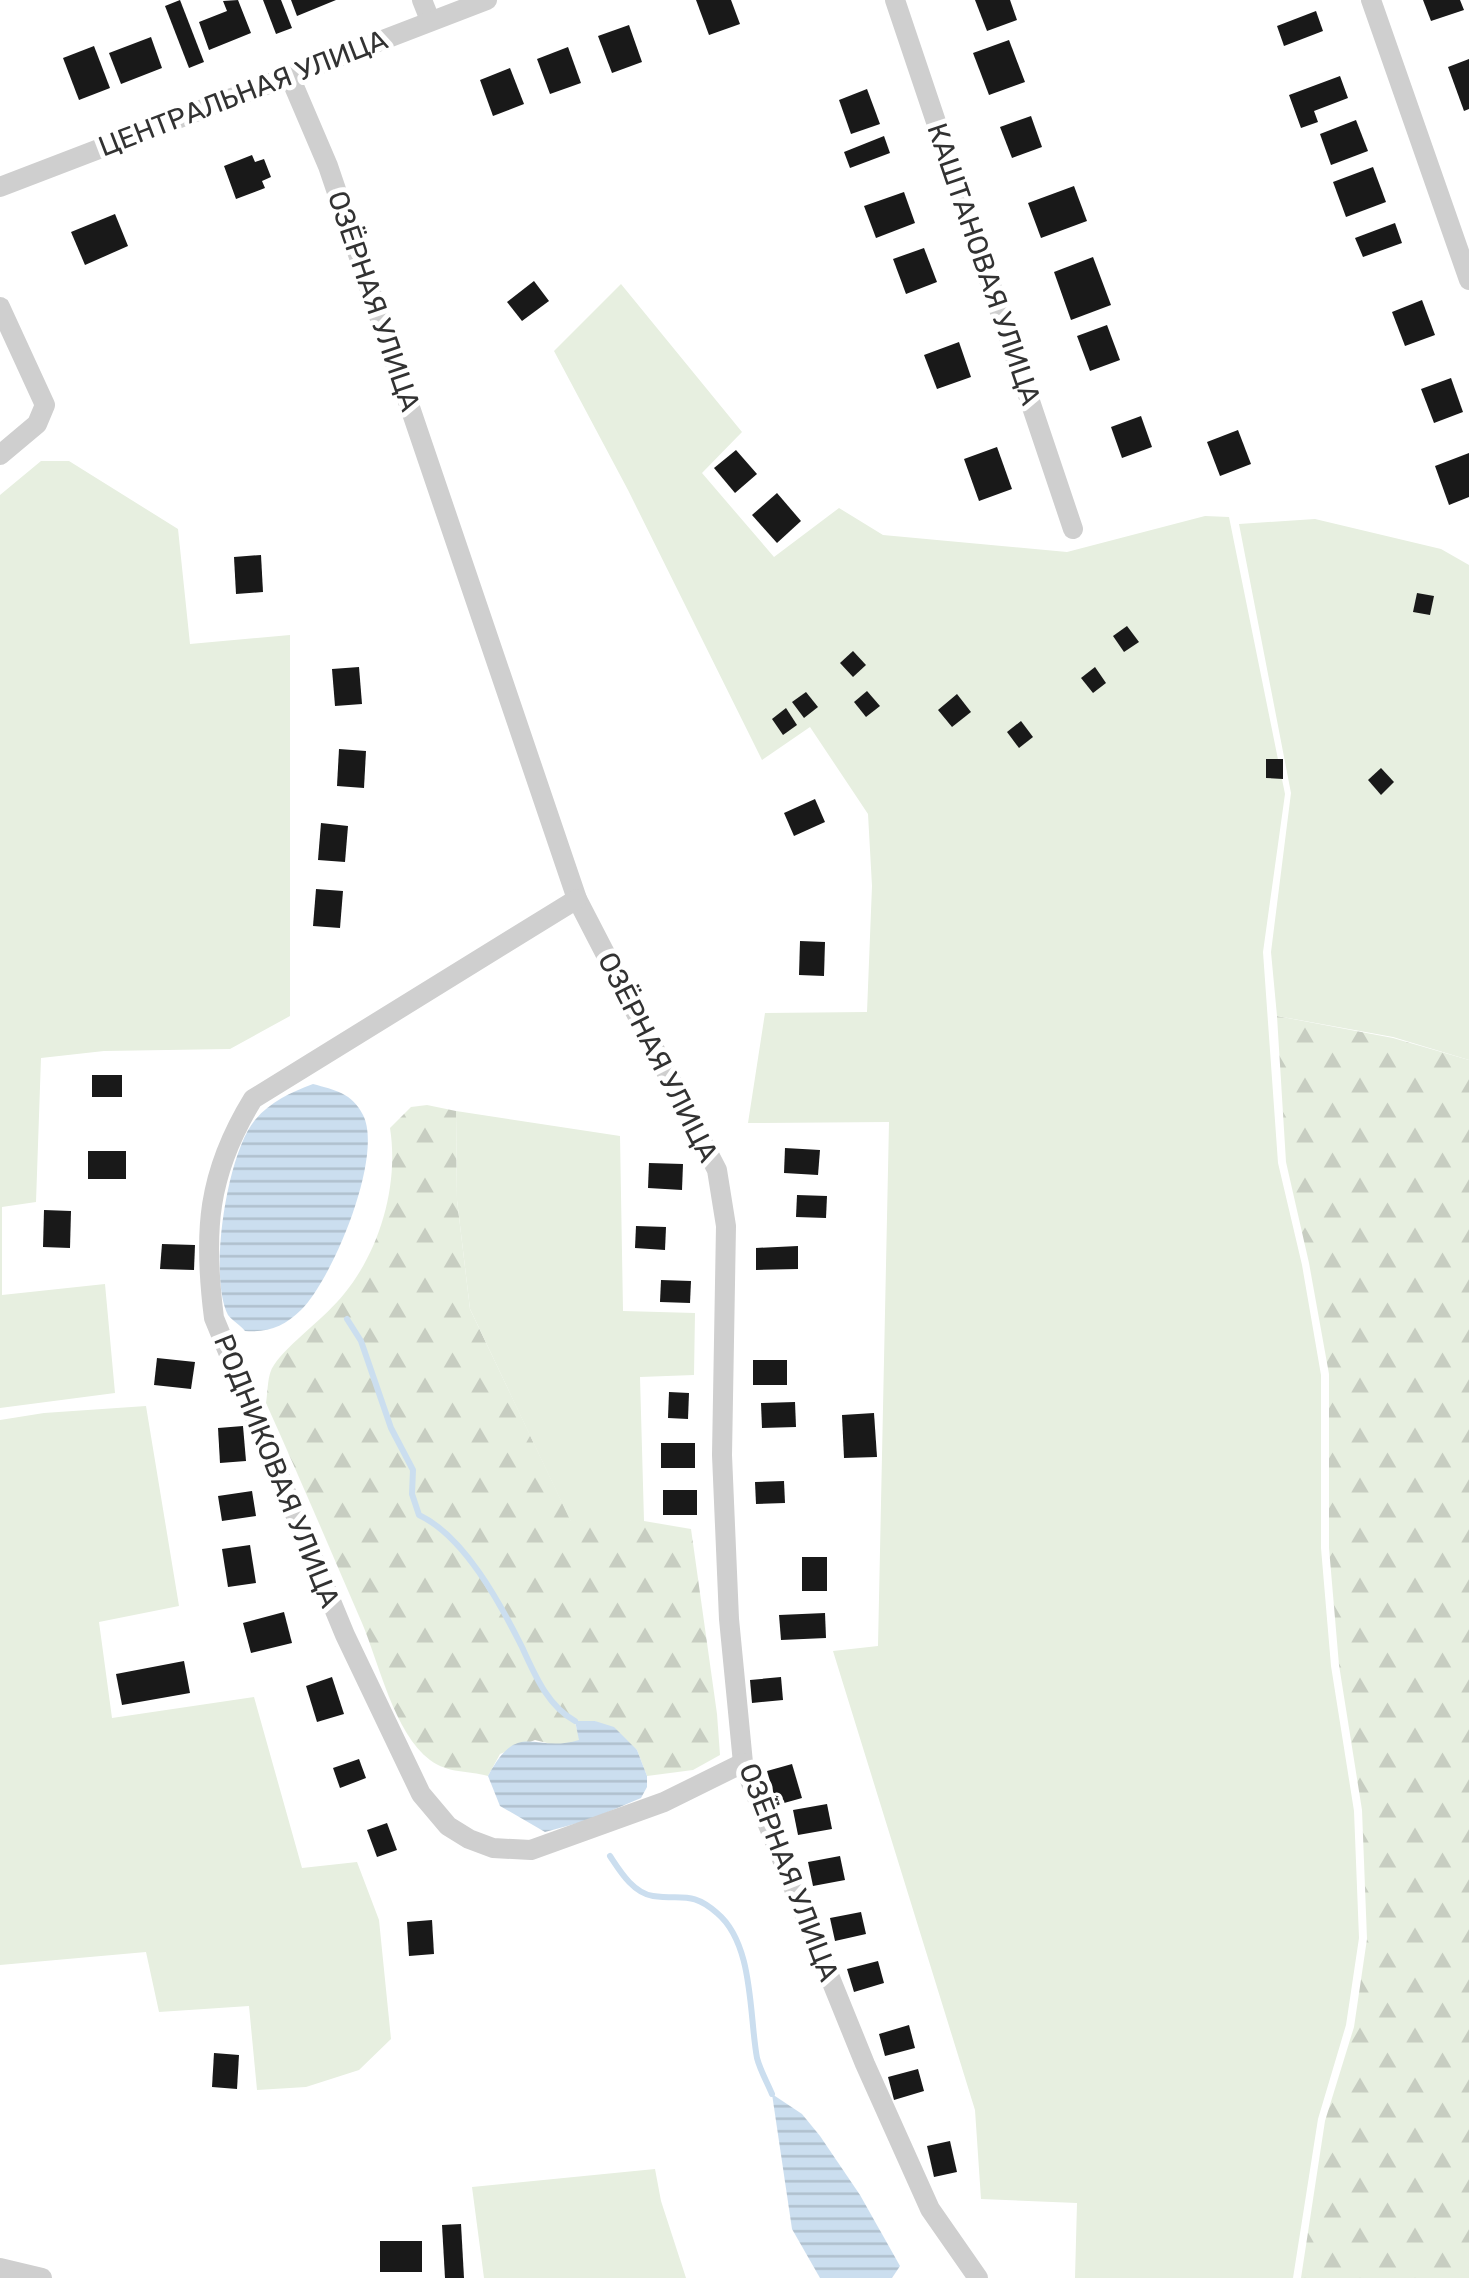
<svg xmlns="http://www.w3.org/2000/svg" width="1469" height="2278" font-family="Rubik,sans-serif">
  <defs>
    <pattern id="forest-firs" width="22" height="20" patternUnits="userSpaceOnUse" patternTransform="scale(2.5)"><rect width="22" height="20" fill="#e7efe0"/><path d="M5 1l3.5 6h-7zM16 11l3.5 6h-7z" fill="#c7cdc1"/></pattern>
    <pattern id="water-rules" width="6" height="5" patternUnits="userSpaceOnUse" patternTransform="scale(2.5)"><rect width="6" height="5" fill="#cbdeef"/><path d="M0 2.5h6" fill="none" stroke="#afbfcd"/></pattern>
  </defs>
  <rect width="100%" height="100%" fill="#fff"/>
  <g fill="url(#forest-firs)">
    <path d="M 1277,1016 L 1393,1038 L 1469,1060 L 1469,2278 L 1301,2278 L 1325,2121 L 1354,2027 L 1367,1939 L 1362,1810 L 1339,1665 L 1329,1548 L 1329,1374 L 1309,1263 L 1286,1162 Z"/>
    <path d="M 427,1105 L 456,1111 L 457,1200 L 470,1309 L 571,1521 L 644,1521 L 691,1529 L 717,1714 L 720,1755 L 693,1770 L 647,1776 L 637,1750 L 595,1721 L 575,1722 L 580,1741 L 559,1746 L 535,1740 L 500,1754 L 488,1776 C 467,1770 449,1774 430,1760 C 394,1733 379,1663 362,1623 C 330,1549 299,1476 266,1403 C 268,1392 267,1374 274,1365 C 289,1343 325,1318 344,1294 C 380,1250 399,1185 390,1128 L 411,1107 Z"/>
  </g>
  <g fill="#e7efe0">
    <path d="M 621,284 L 742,432 L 702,473 L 774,557 L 839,508 L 883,535 L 1067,552 L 1205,516 L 1229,517 L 1285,794 L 1263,952 L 1278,1163 L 1302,1265 L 1321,1375 L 1321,1548 L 1331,1666 L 1354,1811 L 1359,1938 L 1346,2025 L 1318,2119 L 1293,2278 L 1075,2278 L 1077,2203 L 981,2199 L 975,2110 L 833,1651 L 878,1646 L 889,1122 L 748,1123 L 765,1013 L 867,1012 L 872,886 L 868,814 L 810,727 L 762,760 L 628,490 L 554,351 Z"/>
    <path d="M 41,461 L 69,461 L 178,529 L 190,644 L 290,635 L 290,1016 L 230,1049 L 104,1051 L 41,1058 L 36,1202 L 2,1207 L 2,1295 L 105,1284 L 115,1393 L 0,1408 L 0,495 Z"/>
    <path d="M 1315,519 L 1441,549 L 1469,565 L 1469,1060 L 1393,1037 L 1277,1016 L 1271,952 L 1291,793 L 1239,524 Z"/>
    <path d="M 456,1111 L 620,1136 L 623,1311 L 695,1313 L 694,1375 L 640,1377 L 644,1521 L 571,1522 L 470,1309 L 457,1200 Z"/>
    <path d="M 146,1406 L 179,1606 L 99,1622 L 112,1718 L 254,1697 L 302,1868 L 357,1862 L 379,1920 L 391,2039 L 359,2070 L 306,2087 L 257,2090 L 249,2006 L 159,2012 L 146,1952 L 0,1965 L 0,1420 L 44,1413 Z"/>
    <path d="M 655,2169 L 661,2201 L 686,2278 L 484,2278 L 472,2187 Z"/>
  </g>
  <g fill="url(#water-rules)">
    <path d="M 313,1084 C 335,1090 352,1093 363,1115 C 384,1156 332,1280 301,1310 C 285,1326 268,1333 245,1331 C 241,1326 232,1320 228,1315 C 208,1276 227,1153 255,1120 C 271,1101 290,1093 313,1084 Z"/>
    <path d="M 575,1721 L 595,1721 L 614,1727 L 637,1750 L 647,1776 L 647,1787 L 641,1798 L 589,1820 L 545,1832 L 500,1806 L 488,1776 C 519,1718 533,1754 579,1740 Z"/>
    <path d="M 772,2094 L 802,2114 L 820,2136 L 860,2195 L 900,2266 L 892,2278 L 820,2278 L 792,2229 Z"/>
  </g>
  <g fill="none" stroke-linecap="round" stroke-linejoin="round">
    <g stroke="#cbdeef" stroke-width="6">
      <path d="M 347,1319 L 361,1341 L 391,1428 L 413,1470 L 412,1494 L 419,1515 C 464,1536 500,1603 522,1647 C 535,1675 547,1705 575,1721"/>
      <path d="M 610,1856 C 620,1871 633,1893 653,1896 C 683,1900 692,1891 717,1913 C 754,1944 749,2015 757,2058 C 760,2070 767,2082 772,2094"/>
    </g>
  </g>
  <g fill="#191919">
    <path d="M 180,0 L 204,62 L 189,68 L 165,6 Z"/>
    <path d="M 238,0 L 251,33 L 209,50 L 199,22 L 227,11 L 223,1 Z"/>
    <path d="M 263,0 L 281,0 L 292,28 L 276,34 Z"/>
    <path d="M 291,0 L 336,0 L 297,16 Z"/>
    <path d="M 696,0 L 731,0 L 740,24 L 709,35 Z"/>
    <path d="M 975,0 L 1010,0 L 1017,20 L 987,31 Z"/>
    <path d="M 1423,0 L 1460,0 L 1464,10 L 1431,21 Z"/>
    <path d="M 1316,11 L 1323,31 L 1284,46 L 1277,26 Z"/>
    <path d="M 629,25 L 642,62 L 612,73 L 598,36 Z"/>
    <path d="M 151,37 L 162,68 L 121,84 L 109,53 Z"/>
    <path d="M 1009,40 L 1025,82 L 989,95 L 973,53 Z"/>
    <path d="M 94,46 L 110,88 L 79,100 L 63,58 Z"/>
    <path d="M 568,47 L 581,83 L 550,94 L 537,59 Z"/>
    <path d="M 1469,59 L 1469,109 L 1464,111 L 1448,67 Z"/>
    <path d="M 510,68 L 524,104 L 493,116 L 480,80 Z"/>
    <path d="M 1340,76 L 1348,98 L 1314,111 L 1318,122 L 1301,128 L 1289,95 Z"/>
    <path d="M 867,89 L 880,124 L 851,134 L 839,100 Z"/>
    <path d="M 1031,116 L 1042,147 L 1012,158 L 1000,127 Z"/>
    <path d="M 1356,120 L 1368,151 L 1331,165 L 1320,134 Z"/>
    <path d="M 884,136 L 890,153 L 850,168 L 844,152 Z"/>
    <path d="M 252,155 L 255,162 L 264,159 L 271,177 L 262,181 L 265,188 L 236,199 L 224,166 Z"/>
    <path d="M 1373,167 L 1386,202 L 1346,217 L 1333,182 Z"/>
    <path d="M 1074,186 L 1087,221 L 1041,238 L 1028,203 Z"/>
    <path d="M 904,192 L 915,223 L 876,238 L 864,206 Z"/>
    <path d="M 115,214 L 128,246 L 85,265 L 71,232 Z"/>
    <path d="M 1395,223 L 1402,243 L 1363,257 L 1355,238 Z"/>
    <path d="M 924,248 L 937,282 L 906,294 L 893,259 Z"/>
    <path d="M 1093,257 L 1111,305 L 1071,320 L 1054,272 Z"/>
    <path d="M 534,281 L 549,301 L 522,321 L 507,302 Z"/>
    <path d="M 1422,300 L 1435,335 L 1405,346 L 1392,312 Z"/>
    <path d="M 1107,325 L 1120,360 L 1090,371 L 1077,336 Z"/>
    <path d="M 959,342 L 971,377 L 937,389 L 924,355 Z"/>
    <path d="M 1451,378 L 1463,412 L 1434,423 L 1421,389 Z"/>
    <path d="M 1141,416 L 1152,447 L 1122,458 L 1111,427 Z"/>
    <path d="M 1238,430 L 1251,464 L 1220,476 L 1207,442 Z"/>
    <path d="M 997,447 L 1012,489 L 979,501 L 964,459 Z"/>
    <path d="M 736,450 L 757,474 L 735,493 L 714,468 Z"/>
    <path d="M 1469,453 L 1469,497 L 1449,505 L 1435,466 Z"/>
    <path d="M 777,493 L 801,521 L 777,543 L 752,515 Z"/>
    <path d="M 261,555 L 263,592 L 236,594 L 234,557 Z"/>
    <path d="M 1417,593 L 1434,596 L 1430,615 L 1413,612 Z"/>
    <path d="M 1127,626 L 1139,642 L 1124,652 L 1113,636 Z"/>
    <path d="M 853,651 L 866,665 L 853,677 L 840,663 Z"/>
    <path d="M 359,667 L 362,704 L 335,706 L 332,669 Z"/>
    <path d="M 1095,667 L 1106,683 L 1093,693 L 1081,678 Z"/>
    <path d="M 867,691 L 880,706 L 866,717 L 854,702 Z"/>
    <path d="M 806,692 L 818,707 L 804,718 L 792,702 Z"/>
    <path d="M 957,694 L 971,712 L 952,727 L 938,710 Z"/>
    <path d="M 786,708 L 797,725 L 783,735 L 772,719 Z"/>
    <path d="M 1021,721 L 1033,737 L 1019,748 L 1007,732 Z"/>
    <path d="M 339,749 L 366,751 L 364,788 L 337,786 Z"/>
    <path d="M 1266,759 L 1283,759 L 1283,779 L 1266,778 Z"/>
    <path d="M 1381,768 L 1394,782 L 1381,795 L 1368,780 Z"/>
    <path d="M 815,799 L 825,822 L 794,836 L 784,813 Z"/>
    <path d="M 321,823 L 348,826 L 345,862 L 318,860 Z"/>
    <path d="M 316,889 L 343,891 L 340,928 L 313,926 Z"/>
    <path d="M 800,941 L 825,942 L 824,976 L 799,975 Z"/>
    <rect x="92" y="1075" width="30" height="22"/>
    <path d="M 785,1148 L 820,1150 L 818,1175 L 784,1173 Z"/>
    <rect x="88" y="1151" width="38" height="28"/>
    <path d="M 649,1163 L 683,1164 L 682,1190 L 648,1188 Z"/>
    <path d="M 797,1195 L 827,1196 L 826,1218 L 796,1217 Z"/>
    <path d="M 44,1210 L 71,1211 L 70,1248 L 43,1247 Z"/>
    <path d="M 636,1226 L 666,1227 L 665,1250 L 635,1248 Z"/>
    <path d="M 162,1244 L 195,1245 L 194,1270 L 160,1269 Z"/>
    <path d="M 798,1246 L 798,1269 L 756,1270 L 756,1248 Z"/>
    <path d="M 661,1280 L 691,1281 L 690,1303 L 660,1302 Z"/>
    <path d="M 157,1358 L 195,1362 L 191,1389 L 154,1385 Z"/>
    <rect x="753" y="1360" width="34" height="25"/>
    <path d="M 669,1392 L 689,1393 L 688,1419 L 668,1418 Z"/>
    <path d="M 795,1402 L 796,1427 L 762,1428 L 761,1403 Z"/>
    <path d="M 874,1413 L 877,1457 L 844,1458 L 842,1415 Z"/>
    <path d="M 243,1426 L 246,1461 L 220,1463 L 218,1428 Z"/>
    <rect x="661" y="1443" width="34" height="25"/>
    <path d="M 784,1481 L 785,1503 L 756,1504 L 755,1482 Z"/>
    <rect x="663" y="1490" width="34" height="25"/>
    <path d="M 252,1491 L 256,1516 L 222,1521 L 218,1496 Z"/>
    <path d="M 250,1545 L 256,1583 L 228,1587 L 222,1549 Z"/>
    <rect x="802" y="1557" width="25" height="34"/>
    <path d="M 284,1612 L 292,1643 L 251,1653 L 243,1623 Z"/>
    <path d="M 825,1613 L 826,1638 L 781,1640 L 779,1615 Z"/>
    <path d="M 184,1661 L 190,1693 L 122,1705 L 116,1674 Z"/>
    <path d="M 332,1677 L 344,1714 L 317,1722 L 306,1686 Z"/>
    <path d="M 781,1677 L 783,1700 L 752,1703 L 750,1680 Z"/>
    <path d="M 359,1759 L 366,1778 L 340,1788 L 333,1768 Z"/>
    <path d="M 792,1764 L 802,1798 L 777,1805 L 767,1771 Z"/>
    <path d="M 827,1804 L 832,1829 L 798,1835 L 793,1810 Z"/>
    <path d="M 387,1823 L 397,1850 L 377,1857 L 367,1830 Z"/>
    <path d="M 840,1856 L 845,1880 L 813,1886 L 808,1862 Z"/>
    <path d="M 861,1912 L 866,1934 L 835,1941 L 830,1918 Z"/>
    <path d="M 432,1920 L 434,1954 L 409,1956 L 407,1922 Z"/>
    <path d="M 878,1961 L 884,1983 L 854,1992 L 847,1969 Z"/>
    <path d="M 909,2025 L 915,2048 L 885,2056 L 879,2034 Z"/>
    <path d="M 214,2053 L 239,2055 L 237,2089 L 212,2087 Z"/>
    <path d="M 918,2069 L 924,2091 L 894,2100 L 888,2077 Z"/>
    <path d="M 950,2141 L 957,2172 L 934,2177 L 927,2146 Z"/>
    <path d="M 461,2224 L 464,2278 L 445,2278 L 442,2225 Z"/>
    <rect x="380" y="2241" width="42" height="31"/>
  </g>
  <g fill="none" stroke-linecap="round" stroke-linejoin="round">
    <g stroke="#cfcfcf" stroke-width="20">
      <path d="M 422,0 L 430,20"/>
      <path d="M 895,0 L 1073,529"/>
      <path d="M 1371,0 L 1469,280"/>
      <path d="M 290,77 L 328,166 L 577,899 L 717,1170 L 726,1226 L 722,1455 L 729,1619 L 743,1763 L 865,2064 L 930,2209 L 978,2278"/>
      <path d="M 0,187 L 487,0"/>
      <path d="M 0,307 L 45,405 L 37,424 L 0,455"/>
      <path d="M 577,899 L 253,1099 C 207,1174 203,1232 214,1318 L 345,1635 L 421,1794 L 448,1826 L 469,1839 L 493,1848 L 531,1850 L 664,1802 L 743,1763"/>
      <path d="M 0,2268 L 42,2278"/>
    </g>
  </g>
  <g text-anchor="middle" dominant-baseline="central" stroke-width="10" stroke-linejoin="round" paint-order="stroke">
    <g font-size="28" fill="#323232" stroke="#fff">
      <text transform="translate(243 93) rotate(-21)">ЦЕНТРАЛЬНАЯ УЛИЦА</text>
      <text transform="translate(984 264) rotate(71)">КАШТАНОВАЯ УЛИЦА</text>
      <text transform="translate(374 301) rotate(71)">ОЗЁРНАЯ УЛИЦА</text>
      <text transform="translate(658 1057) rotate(63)">ОЗЁРНАЯ УЛИЦА</text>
      <text transform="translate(277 1471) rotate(68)">РОДНИКОВАЯ УЛИЦА</text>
      <text transform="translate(789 1872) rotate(69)">ОЗЁРНАЯ УЛИЦА</text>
    </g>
  </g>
</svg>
